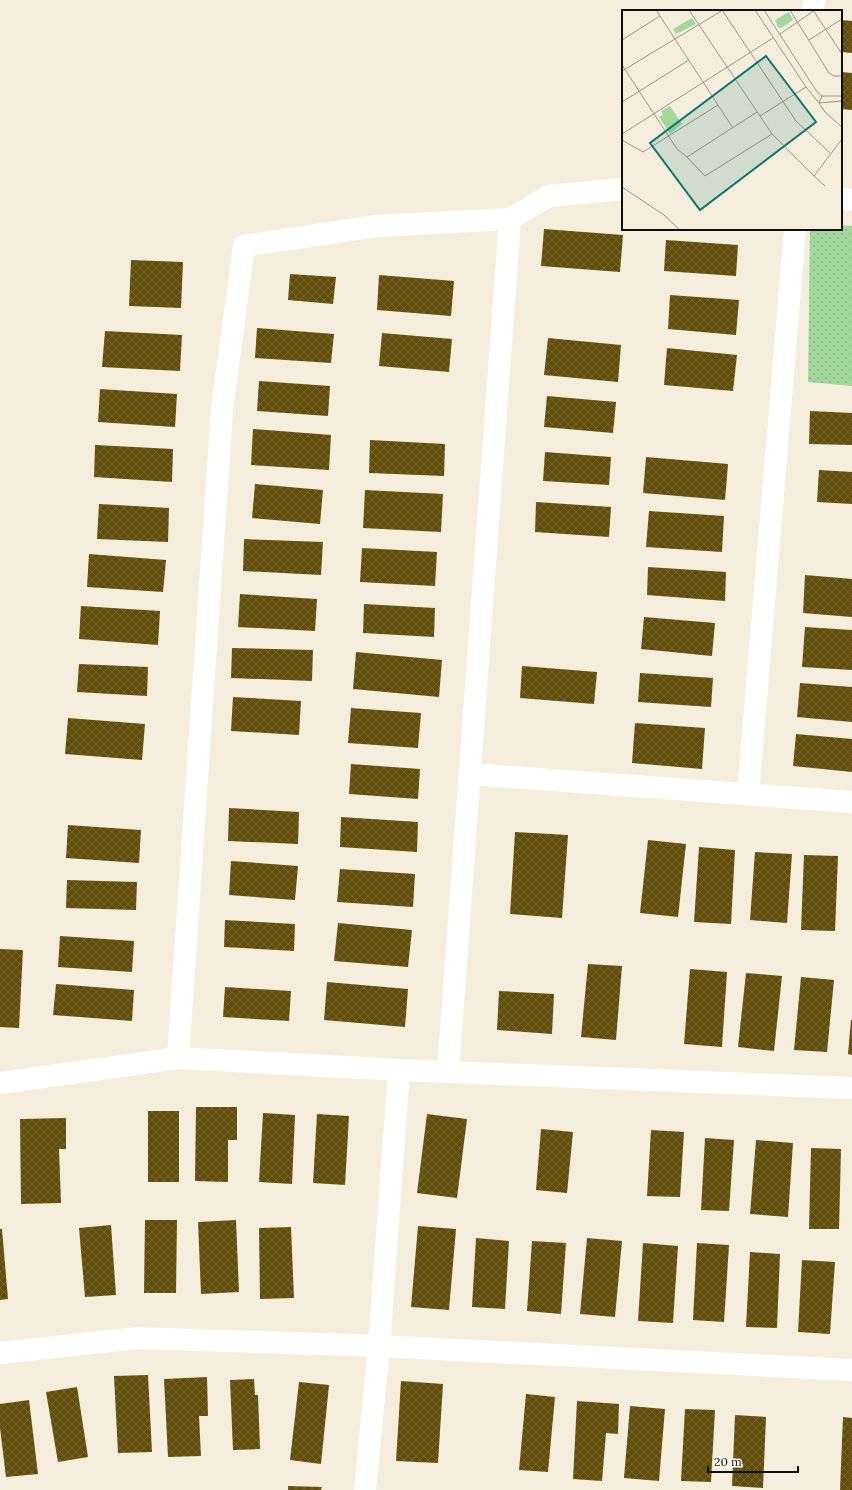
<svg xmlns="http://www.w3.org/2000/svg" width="852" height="1490" font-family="Lora,serif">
  <defs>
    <pattern id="park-dots" width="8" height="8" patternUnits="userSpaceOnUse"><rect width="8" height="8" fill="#a3d89c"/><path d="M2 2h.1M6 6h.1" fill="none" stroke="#8bb885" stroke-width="1.8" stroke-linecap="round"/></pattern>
    <pattern id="building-cross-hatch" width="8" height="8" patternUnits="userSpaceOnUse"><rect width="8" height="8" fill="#624e0b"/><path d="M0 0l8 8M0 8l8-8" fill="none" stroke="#73632d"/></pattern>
  </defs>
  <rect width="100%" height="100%" fill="#f5eedd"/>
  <path fill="url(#park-dots)" d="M 841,225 L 852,226 L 852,386 L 808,382 L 810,229 L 841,229 Z"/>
  <g fill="url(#building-cross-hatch)">
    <path d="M 842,20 L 852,21 L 852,53 L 841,52 Z"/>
    <path d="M 841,72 L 852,73 L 852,110 L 841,109 Z"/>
    <path d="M 544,229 L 623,235 L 620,272 L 541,266 Z"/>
    <path d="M 666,240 L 738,245 L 736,276 L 664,271 Z"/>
    <path d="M 131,260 L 183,262 L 181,308 L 129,306 Z"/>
    <path d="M 290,274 L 336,277 L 333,304 L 288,300 Z"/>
    <path d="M 379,275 L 454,281 L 451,316 L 377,310 Z"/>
    <path d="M 670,295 L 739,300 L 736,335 L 668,329 Z"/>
    <path d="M 257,328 L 334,334 L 331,363 L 255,358 Z"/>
    <path d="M 105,331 L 182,335 L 180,371 L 102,367 Z"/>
    <path d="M 382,333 L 452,339 L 449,372 L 379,366 Z"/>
    <path d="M 548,338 L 621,345 L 618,382 L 544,375 Z"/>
    <path d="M 667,348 L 737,355 L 733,391 L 664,385 Z"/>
    <path d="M 259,381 L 330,386 L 328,416 L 257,411 Z"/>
    <path d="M 100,389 L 177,394 L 175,427 L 98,422 Z"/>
    <path d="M 547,396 L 616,402 L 613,433 L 544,427 Z"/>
    <path d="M 810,411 L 852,413 L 852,445 L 809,444 Z"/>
    <path d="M 253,429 L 331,435 L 329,470 L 251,465 Z"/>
    <path d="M 370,440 L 445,444 L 444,476 L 369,473 Z"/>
    <path d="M 95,445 L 173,449 L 172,482 L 94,477 Z"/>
    <path d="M 545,452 L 611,457 L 609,485 L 543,481 Z"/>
    <path d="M 646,457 L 728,464 L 725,500 L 643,493 Z"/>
    <path d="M 819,470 L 852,472 L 852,504 L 817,502 Z"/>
    <path d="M 255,484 L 323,490 L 320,524 L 252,518 Z"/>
    <path d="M 365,490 L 443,494 L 441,532 L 363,528 Z"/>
    <path d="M 536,502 L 611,507 L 609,537 L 535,532 Z"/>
    <path d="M 99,504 L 169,508 L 168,542 L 97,539 Z"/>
    <path d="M 649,511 L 724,516 L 722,552 L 646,547 Z"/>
    <path d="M 244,539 L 323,542 L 321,575 L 243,571 Z"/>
    <path d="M 362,548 L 437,552 L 435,586 L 360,582 Z"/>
    <path d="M 89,554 L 166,560 L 163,592 L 87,587 Z"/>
    <path d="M 648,567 L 726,572 L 725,601 L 647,595 Z"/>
    <path d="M 805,575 L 852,579 L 852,617 L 803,613 Z"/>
    <path d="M 240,594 L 317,599 L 315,631 L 238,627 Z"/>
    <path d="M 364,604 L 435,608 L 434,637 L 363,633 Z"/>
    <path d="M 81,606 L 160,611 L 158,645 L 79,639 Z"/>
    <path d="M 644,617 L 715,623 L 712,656 L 641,649 Z"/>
    <path d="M 805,627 L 852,630 L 852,670 L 802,667 Z"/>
    <path d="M 232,648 L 313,650 L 312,681 L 231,678 Z"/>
    <path d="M 356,652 L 442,660 L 439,697 L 353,689 Z"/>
    <path d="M 79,664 L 148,667 L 147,696 L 77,692 Z"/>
    <path d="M 522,666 L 597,672 L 594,704 L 520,698 Z"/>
    <path d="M 640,673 L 713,678 L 711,707 L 638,702 Z"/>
    <path d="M 800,683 L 852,687 L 852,722 L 797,717 Z"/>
    <path d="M 233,697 L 301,701 L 299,735 L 231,731 Z"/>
    <path d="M 351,708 L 421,713 L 418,748 L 348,743 Z"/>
    <path d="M 68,718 L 145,724 L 142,760 L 65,754 Z"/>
    <path d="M 635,723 L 705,728 L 702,769 L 632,763 Z"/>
    <path d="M 796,734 L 852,739 L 852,772 L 793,766 Z"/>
    <path d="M 351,764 L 420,769 L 418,799 L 349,794 Z"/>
    <path d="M 229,808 L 299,812 L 298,844 L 228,841 Z"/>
    <path d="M 341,817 L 418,822 L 417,852 L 340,847 Z"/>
    <path d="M 68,825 L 141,830 L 139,863 L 66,858 Z"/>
    <path d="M 515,832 L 568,835 L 562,918 L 510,914 Z"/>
    <path d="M 648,840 L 686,844 L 678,917 L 640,913 Z"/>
    <path d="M 699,847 L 735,850 L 731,924 L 694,922 Z"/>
    <path d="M 755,852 L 792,854 L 787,923 L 750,920 Z"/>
    <path d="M 804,855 L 838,856 L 835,931 L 801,930 Z"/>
    <path d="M 231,861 L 298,866 L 295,900 L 229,895 Z"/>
    <path d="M 340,869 L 415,874 L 413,907 L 337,902 Z"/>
    <path d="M 67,880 L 137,882 L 136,910 L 66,908 Z"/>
    <path d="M 225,920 L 295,924 L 294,951 L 224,947 Z"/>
    <path d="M 338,923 L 412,930 L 408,967 L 334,961 Z"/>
    <path d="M 60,936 L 134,941 L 132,972 L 58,967 Z"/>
    <path d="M 0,949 L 23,950 L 19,1028 L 0,1027 Z"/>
    <path d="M 588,964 L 622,966 L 616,1040 L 581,1037 Z"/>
    <path d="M 690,969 L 727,972 L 722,1047 L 684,1044 Z"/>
    <path d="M 746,973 L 782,976 L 774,1051 L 738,1047 Z"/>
    <path d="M 801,977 L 834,980 L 827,1052 L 794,1050 Z"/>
    <path d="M 327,982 L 408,989 L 405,1027 L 324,1020 Z"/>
    <path d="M 56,984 L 134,990 L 132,1021 L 53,1015 Z"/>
    <path d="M 225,987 L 291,991 L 289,1021 L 223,1017 Z"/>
    <path d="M 499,991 L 554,994 L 552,1034 L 497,1030 Z"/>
    <path d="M 851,1020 L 852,1020 L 852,1055 L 848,1054 Z"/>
    <path d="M 196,1107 L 237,1107 L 237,1140 L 228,1140 L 228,1182 L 195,1181 Z"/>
    <rect x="148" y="1111" width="31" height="71"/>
    <path d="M 263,1113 L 295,1115 L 292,1184 L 259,1182 Z"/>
    <path d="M 317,1114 L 349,1116 L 345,1185 L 313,1183 Z"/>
    <path d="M 427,1114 L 467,1119 L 457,1198 L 417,1193 Z"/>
    <path d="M 66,1118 L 66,1149 L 59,1149 L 61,1203 L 21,1204 L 20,1119 Z"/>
    <path d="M 541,1129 L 573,1132 L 567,1193 L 536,1190 Z"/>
    <path d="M 651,1130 L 684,1132 L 680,1197 L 647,1196 Z"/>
    <path d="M 705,1138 L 734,1140 L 729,1211 L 701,1210 Z"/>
    <path d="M 756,1140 L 793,1143 L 788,1217 L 750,1214 Z"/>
    <path d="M 811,1148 L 841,1149 L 839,1229 L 809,1229 Z"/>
    <path d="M 145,1220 L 177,1220 L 176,1293 L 144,1293 Z"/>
    <path d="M 236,1220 L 239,1292 L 201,1294 L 198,1222 Z"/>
    <path d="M 111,1225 L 116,1295 L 85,1297 L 79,1228 Z"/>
    <path d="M 418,1226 L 456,1229 L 449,1310 L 411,1307 Z"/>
    <path d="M 291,1227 L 294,1298 L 260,1299 L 259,1228 Z"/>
    <path d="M 0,1229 L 2,1229 L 8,1299 L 0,1300 Z"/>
    <path d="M 476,1238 L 509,1241 L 505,1309 L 472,1307 Z"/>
    <path d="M 587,1238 L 622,1241 L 615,1317 L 580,1314 Z"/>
    <path d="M 532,1241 L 566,1243 L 561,1314 L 527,1311 Z"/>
    <path d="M 643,1243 L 678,1246 L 673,1323 L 638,1321 Z"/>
    <path d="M 697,1243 L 729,1245 L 724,1322 L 693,1320 Z"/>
    <path d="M 750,1252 L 780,1254 L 777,1328 L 746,1327 Z"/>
    <path d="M 802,1260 L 835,1262 L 830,1334 L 798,1332 Z"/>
    <path d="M 148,1375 L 152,1452 L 118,1453 L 114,1376 Z"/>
    <path d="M 207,1377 L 208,1416 L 199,1416 L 201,1456 L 168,1457 L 164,1379 Z"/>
    <path d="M 254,1379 L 255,1395 L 258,1395 L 260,1449 L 233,1450 L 230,1380 Z"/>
    <path d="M 401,1381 L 443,1384 L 438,1463 L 396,1461 Z"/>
    <path d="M 299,1382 L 329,1385 L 321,1464 L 290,1460 Z"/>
    <path d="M 77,1387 L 88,1457 L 58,1462 L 46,1392 Z"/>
    <path d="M 526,1394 L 555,1397 L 548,1472 L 519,1470 Z"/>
    <path d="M 29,1400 L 38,1474 L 6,1477 L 0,1428 L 0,1404 Z"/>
    <path d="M 577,1401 L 619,1404 L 618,1434 L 606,1433 L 602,1481 L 573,1479 Z"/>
    <path d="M 630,1406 L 665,1409 L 659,1481 L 624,1478 Z"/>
    <path d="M 685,1409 L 715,1410 L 711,1482 L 681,1481 Z"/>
    <path d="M 735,1415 L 766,1417 L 763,1488 L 732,1486 Z"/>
    <path d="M 843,1417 L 852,1418 L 852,1490 L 840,1490 Z"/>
    <path d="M 288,1486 L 322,1487 L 321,1490 L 288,1490 Z"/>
  </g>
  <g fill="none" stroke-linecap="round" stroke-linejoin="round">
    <g stroke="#fff" stroke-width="22">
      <path d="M 813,11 L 814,0"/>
      <path d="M 841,199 L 852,200"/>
      <path d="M 470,774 L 852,802"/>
      <path d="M 748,794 L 795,229"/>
      <path d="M 178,1058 L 222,409 L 244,246 L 377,226 L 510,219"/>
      <path d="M 448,1072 L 510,219 L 549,196 L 623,189"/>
      <path d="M 0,1083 L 178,1058 L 399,1070 L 852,1088"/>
      <path d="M 0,1353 L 137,1338 L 379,1346 L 852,1370"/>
      <path d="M 365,1490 L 379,1346 L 399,1070"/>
    </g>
  </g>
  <g transform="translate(622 10)">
    <rect width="220" height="220" fill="#f5eedd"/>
    <path d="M 167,2 L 171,10 L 159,18 L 156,17 L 153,10 ZM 70,8 L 74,14 L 54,24 L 51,19 Z" fill="#a3d89c"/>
    <path d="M 48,96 L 60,114 L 48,124 L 37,107 L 41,105 L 39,101 Z" fill="#a3d89c"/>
    <path fill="none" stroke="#999488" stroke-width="1" d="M 34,0 L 111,118M 67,0 L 150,124 L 192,166 L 220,129M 100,0 L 174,111 L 208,143M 133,0 L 184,77 L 197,93 L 220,91M 142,0 L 195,82 L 200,86 L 220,86M 168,0 L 207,63 L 212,66 L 220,66M 191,0 L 220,44M 158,24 L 193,0M 0,30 L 38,6M 187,30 L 220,9M 0,55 L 55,139 L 65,147 L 135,102M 0,61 L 101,0M 200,86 L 197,93 L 203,102 L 220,117M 0,92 L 67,50M 138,106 L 184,77M 0,124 L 151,28M 0,130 L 21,142 L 96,95M 65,147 L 83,166 L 150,124M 192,166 L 203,176M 0,177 L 42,205 L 58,220"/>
    <path fill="#0f766e" fill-opacity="0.15" stroke="#0f766e" stroke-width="2" d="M 144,46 L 194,112 L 78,200 L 28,133 Z"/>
    <rect width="220" height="220" fill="none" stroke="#100e08" stroke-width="2"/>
  </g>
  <path d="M708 1466v6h90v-6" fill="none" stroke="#100e08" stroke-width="2"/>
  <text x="714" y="1466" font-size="12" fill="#100e08" stroke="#fefcf5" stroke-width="3" paint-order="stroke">20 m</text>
</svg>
